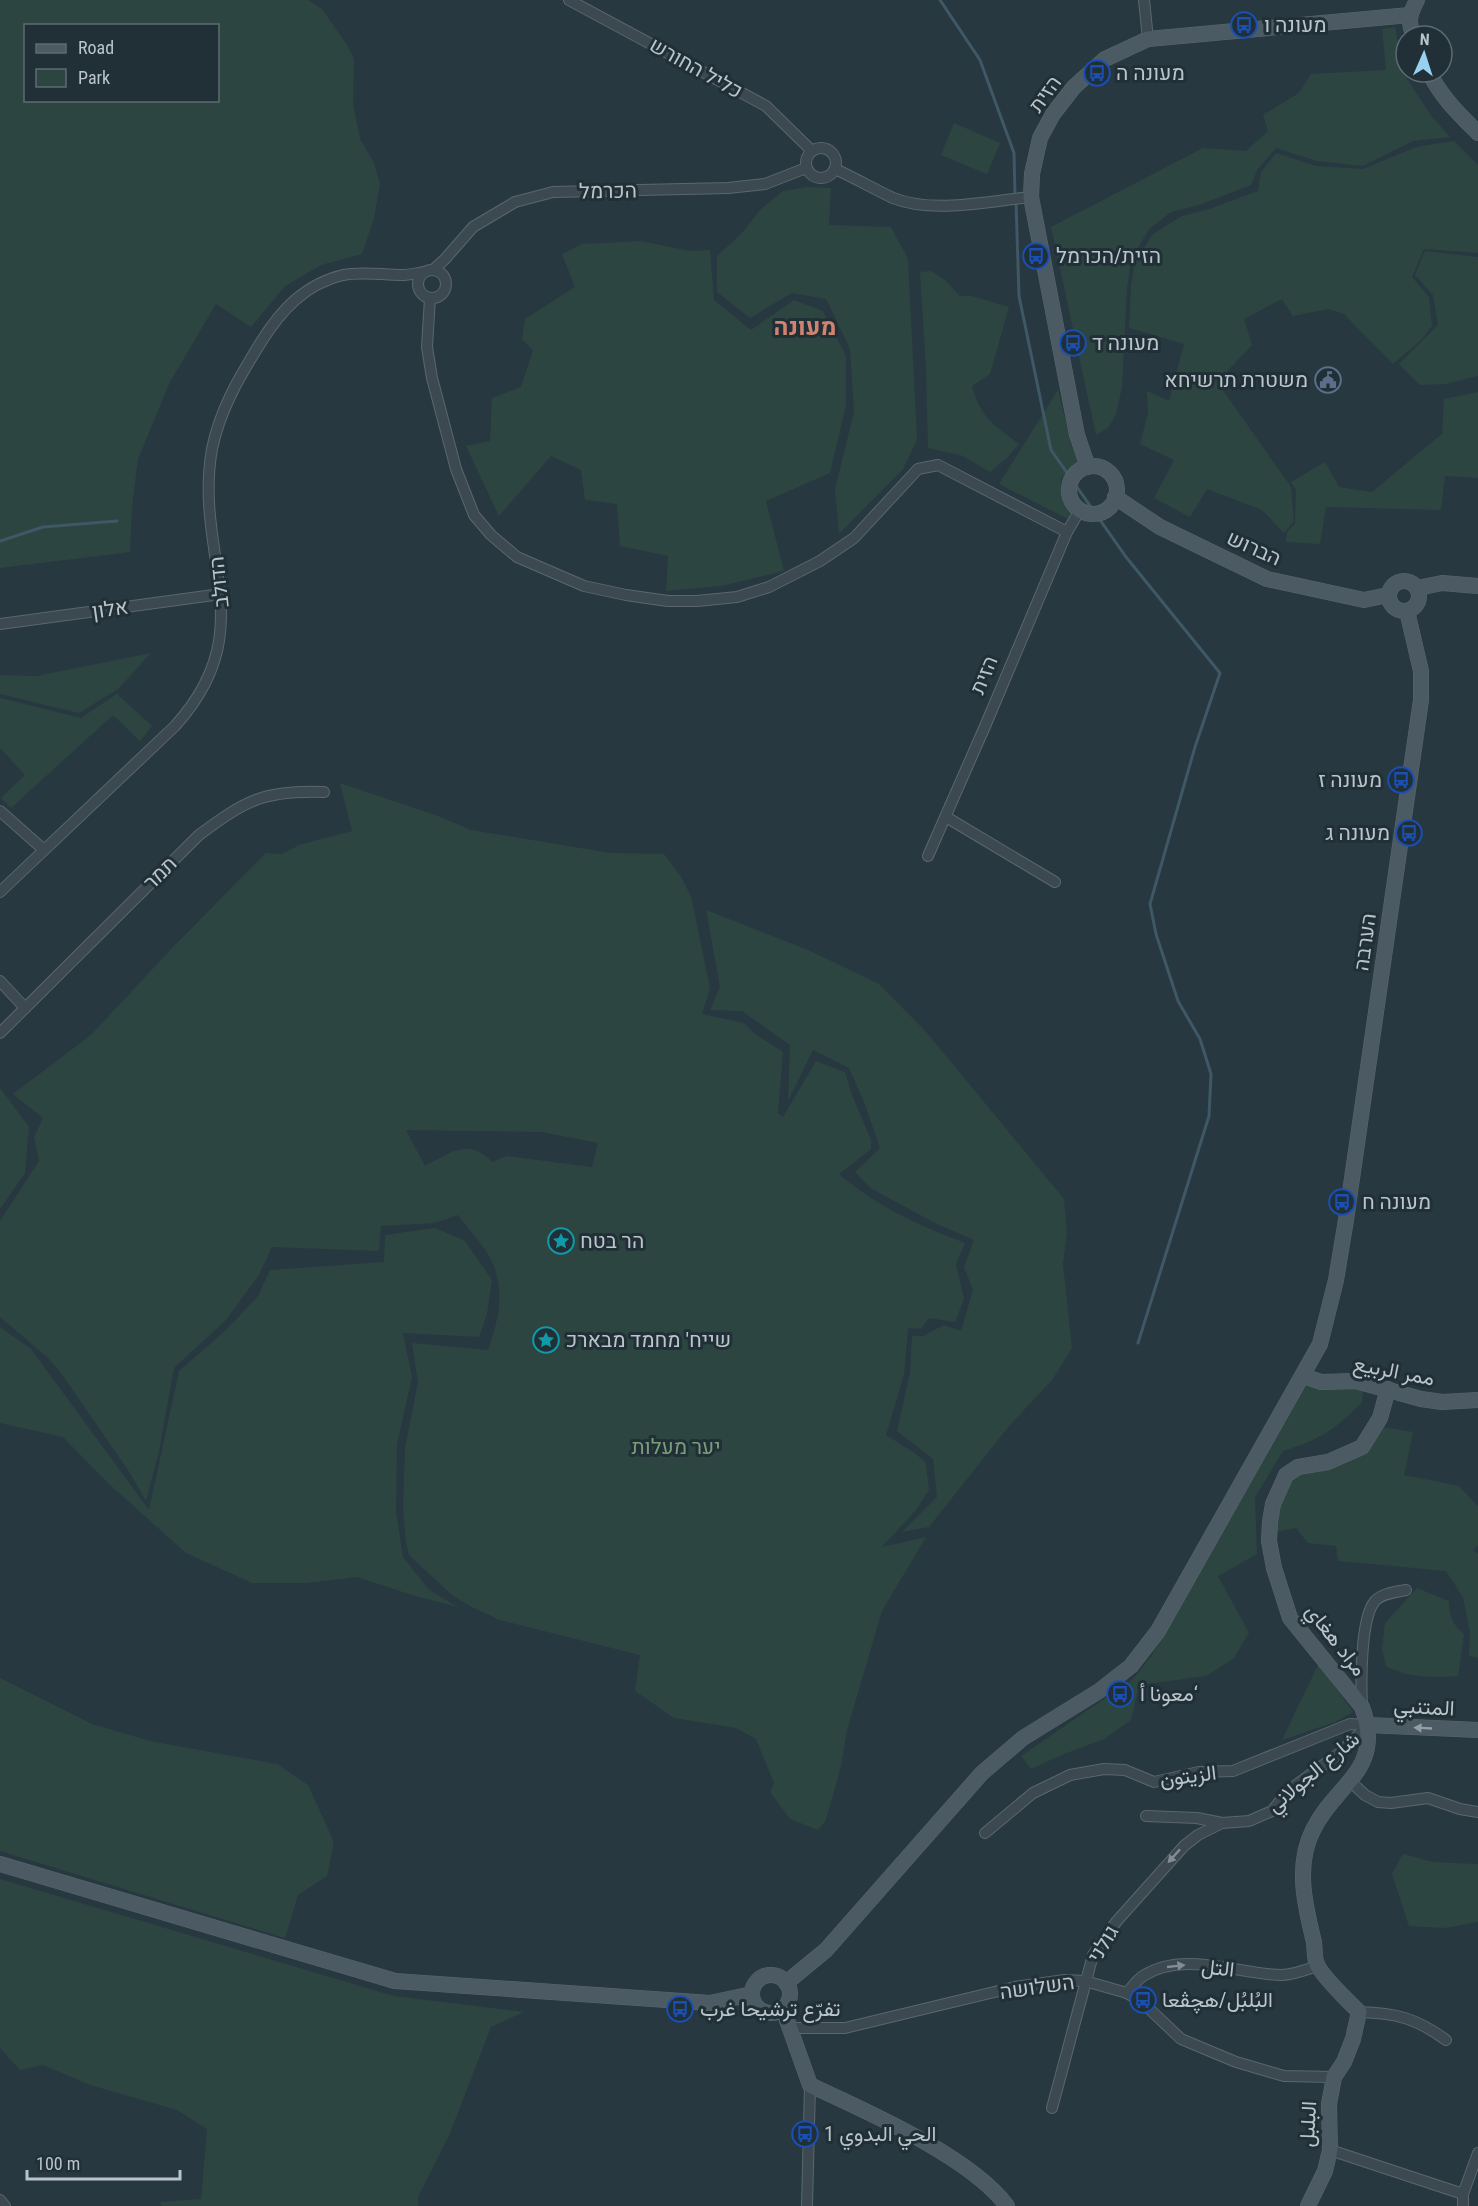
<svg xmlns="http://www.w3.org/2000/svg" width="1478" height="2206" font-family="'Roboto Condensed',Vazirmatn,Heebo,sans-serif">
  <rect width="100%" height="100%" fill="#283840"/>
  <g fill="#2d4541" fill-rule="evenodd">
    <path d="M 0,0 L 308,0 L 322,9 L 347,45 L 354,59 L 353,104 L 360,139 L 374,163 L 380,184 L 374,218 L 362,254 L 321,265 L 285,286 L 251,327 L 216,304 L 170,382 L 138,459 L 132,506 L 130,552 L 0,568 ZM 26,26 L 218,26 L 218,100 L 26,100 Z"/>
    <path d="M 1395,27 L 1405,76 L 1432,117 L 1450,137 L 1413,141 L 1363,166 L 1317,161 L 1276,148 L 1257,170 L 1251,185 L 1202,204 L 1171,212 L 1149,229 L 1131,260 L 1127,289 L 1122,387 L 1116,414 L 1108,428 L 1096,435 L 1051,227 L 1203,148 L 1246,151 L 1268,131 L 1263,115 L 1299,93 L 1311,74 L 1386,70 L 1382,29 Z"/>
    <path d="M 954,123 L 1000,143 L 987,174 L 941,155 Z"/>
    <path d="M 1454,141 L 1478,165 L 1478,253 L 1424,249 L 1412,277 L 1429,297 L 1432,326 L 1421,340 L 1393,364 L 1344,314 L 1328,309 L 1293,316 L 1282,299 L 1244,319 L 1252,345 L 1217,382 L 1291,487 L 1294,521 L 1284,533 L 1262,510 L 1207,489 L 1190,517 L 1154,498 L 1174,460 L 1140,444 L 1148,413 L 1147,391 L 1169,401 L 1184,344 L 1129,328 L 1131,286 L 1135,262 L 1153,234 L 1182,216 L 1209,209 L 1258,191 L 1261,172 L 1276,153 L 1316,166 L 1363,169 L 1416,147 Z"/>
    <path d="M 808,187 L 831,188 L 829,225 L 891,227 L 908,259 L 917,440 L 903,469 L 839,534 L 835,489 L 854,412 L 850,349 L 826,299 L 792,293 L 750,318 L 717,292 L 717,256 L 742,233 L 761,209 L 783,191 Z"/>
    <path d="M 640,241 L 691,251 L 710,250 L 714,300 L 751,330 L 794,300 L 823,311 L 846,356 L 846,405 L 830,473 L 766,501 L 784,571 L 721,586 L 666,591 L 668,556 L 620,546 L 617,504 L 585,500 L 581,470 L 551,456 L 499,516 L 466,446 L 490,441 L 492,398 L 521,387 L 533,350 L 522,339 L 525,319 L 575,287 L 562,254 L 582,244 Z"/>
    <path d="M 1425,251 L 1478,257 L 1478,376 L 1445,384 L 1420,385 L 1399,364 L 1438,325 L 1433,295 L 1415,275 Z"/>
    <path d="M 931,271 L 945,280 L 960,296 L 972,296 L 1009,307 L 990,374 L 972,386 C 981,419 993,424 1019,444 L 1008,457 L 990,472 L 963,456 L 928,448 L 926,369 L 920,272 Z"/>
    <path d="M 1058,390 L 1071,444 L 1079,463 L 1061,478 L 1062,495 L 1071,510 L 1068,519 L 999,484 Z"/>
    <path d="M 1478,392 L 1478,478 L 1445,476 L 1441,510 L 1326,507 L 1320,544 L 1286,542 L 1287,532 L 1295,524 L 1296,490 L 1291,482 L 1325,462 L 1339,487 L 1372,492 L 1442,434 L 1444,399 Z"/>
    <path d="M 151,653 L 118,689 L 79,713 L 0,694 L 0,675 L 36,676 Z"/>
    <path d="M 117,694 L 152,726 L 140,741 L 113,715 L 11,808 L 1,798 L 25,775 L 0,748 L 0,698 L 81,718 Z"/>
    <path d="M 340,783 L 438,816 L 471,830 L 610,853 L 664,854 L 681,877 L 691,896 L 710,988 L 702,1014 L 744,1023 L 755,1034 L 783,1052 L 778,1113 L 783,1117 L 816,1061 L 845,1072 L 852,1095 L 871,1140 L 871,1149 L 839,1174 C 878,1207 918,1225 965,1243 L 956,1264 L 964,1299 L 955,1322 L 929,1318 L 921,1329 L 908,1328 L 904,1375 L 886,1435 L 916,1454 L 926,1463 L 929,1490 L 916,1510 L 882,1547 L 926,1537 L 882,1611 L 847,1730 L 841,1766 L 826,1820 L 818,1830 L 790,1819 L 770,1792 L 774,1783 L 756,1739 L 736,1728 L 674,1718 L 635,1691 L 640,1655 L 500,1620 L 472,1607 L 452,1595 L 409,1555 L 406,1542 L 403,1508 L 405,1448 L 418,1382 L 412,1343 L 488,1350 C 498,1322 505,1293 493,1264 C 487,1248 468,1229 458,1215 L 435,1223 L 381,1226 L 379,1251 L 272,1247 L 259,1275 L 226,1320 L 174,1368 L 159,1451 L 146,1501 L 128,1470 L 61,1373 L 47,1357 L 0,1317 L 0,1221 L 39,1161 L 34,1137 L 43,1118 L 13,1094 L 91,1035 L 175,945 L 266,853 L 282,854 L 299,845 L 352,831 ZM 406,1130 L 542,1132 L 598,1143 L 592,1167 L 507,1156 L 492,1162 C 468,1137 451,1153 425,1166 Z"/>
    <path d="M 706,910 L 808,950 L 879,984 L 927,1033 L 1064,1199 L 1067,1232 L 1063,1264 L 1072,1348 L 1052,1380 L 1009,1426 L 929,1527 L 902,1532 L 937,1497 L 933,1459 L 897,1431 L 910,1373 L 912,1336 L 923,1336 L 944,1325 L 961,1331 L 973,1290 L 964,1267 L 974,1240 L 935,1223 L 872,1189 L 855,1172 L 880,1148 L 864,1102 L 849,1068 L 813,1050 L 788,1101 L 790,1045 L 742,1011 L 710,1010 L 720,987 Z"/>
    <path d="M 0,1088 L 29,1127 L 25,1173 L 0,1209 Z"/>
    <path d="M 435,1228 L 465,1241 L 492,1280 L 487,1314 L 479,1337 L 403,1333 L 412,1377 L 397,1444 L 396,1511 L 403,1557 L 429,1590 L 458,1607 L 412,1595 L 357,1577 L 306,1583 L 252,1583 L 186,1553 L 108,1483 L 63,1437 L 0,1423 L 0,1327 L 31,1349 L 149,1510 L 179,1371 L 226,1330 L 258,1296 L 270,1270 L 384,1262 L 385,1235 Z"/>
    <path d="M 1303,1384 L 1363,1384 L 1362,1402 C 1334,1430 1322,1439 1283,1451 L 1255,1497 L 1257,1554 L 1218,1576 L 1249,1633 L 1233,1659 L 1206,1676 L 1139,1685 L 1131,1720 L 1104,1739 L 1064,1754 L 1031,1769 L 1021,1756 L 1133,1679 L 1152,1655 Z"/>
    <path d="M 1376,1426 L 1413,1432 L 1404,1475 L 1459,1486 L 1478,1506 L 1478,1545 L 1473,1550 L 1478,1553 L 1478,1658 L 1469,1656 L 1470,1632 L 1463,1597 L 1446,1571 L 1338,1561 L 1336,1546 L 1308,1543 L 1296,1528 L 1275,1532 L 1284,1480 L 1336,1458 Z"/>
    <path d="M 1417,1588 L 1449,1601 C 1449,1616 1452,1624 1464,1634 L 1458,1676 C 1433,1678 1408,1678 1386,1666 L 1382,1649 L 1385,1623 Z"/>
    <path d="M 1319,1663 L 1353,1712 L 1335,1722 L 1282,1740 Z"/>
    <path d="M 0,1678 L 92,1724 L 150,1741 L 277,1764 L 308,1785 L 334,1842 L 327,1876 L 298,1895 L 285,1938 L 0,1851 Z"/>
    <path d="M 1403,1854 L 1433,1862 L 1478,1864 L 1478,1922 L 1445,1928 L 1409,1926 L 1392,1874 Z"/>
    <path d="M 0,1879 L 394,1996 L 524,2012 L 491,2027 L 450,2133 L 418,2197 L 418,2206 L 162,2206 L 159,2202 L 201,2199 L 207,2129 L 177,2110 L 90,2085 L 43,2065 L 20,2070 L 0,2048 Z"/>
  </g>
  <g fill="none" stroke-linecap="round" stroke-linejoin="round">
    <g stroke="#3e5866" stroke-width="3">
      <path d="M 940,0 L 980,60 L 1014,153 L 1015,196"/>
      <path d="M 1016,202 L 1019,296 L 1051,450 L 1126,557 L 1220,673 L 1195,747 L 1150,904 L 1156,934 L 1178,1001 L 1200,1039 L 1211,1074 L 1209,1116 L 1138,1343"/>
      <path d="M 0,541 L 43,527 L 117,521"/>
    </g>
    <g stroke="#5a676e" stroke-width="12">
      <g id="street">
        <path d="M 569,0 L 766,106 L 812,151"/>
        <path d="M 1144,0 L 1148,39"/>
        <circle cx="821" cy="163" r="15"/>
        <path d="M 835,169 C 855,178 874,189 893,198 C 933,214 990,201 1031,197"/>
        <circle cx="432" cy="284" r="14"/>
        <path d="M 433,270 L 445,259 L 473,227 L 515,202 L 553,192 L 728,188 L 765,184 L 806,168"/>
        <path d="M 430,298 L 427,347 L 432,378 L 456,469 L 474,515 L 491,535 L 517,557 L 584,586 L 626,595 L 668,601 L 697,601 L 737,597 L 769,587 L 820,561 L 854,538 L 918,469 L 938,465 L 1067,532"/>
        <path d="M 0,624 L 221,594"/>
        <path d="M 0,811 L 44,850"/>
        <path d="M 946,817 L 1055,882"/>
        <path d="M 928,856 L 986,724 L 1067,532 L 1080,510"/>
        <path d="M 0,892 L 175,726 C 264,628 193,556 212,449 C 220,409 240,376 261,342 C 281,310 305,284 343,275 C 363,271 382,275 402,275 C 409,275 417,273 425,272"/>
        <path d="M 0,981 L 25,1008"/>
        <path d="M 0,1033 L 199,835 C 246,800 264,790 324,792"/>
        <path d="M 1362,1707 C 1361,1685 1360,1618 1375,1601 C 1382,1593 1396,1592 1406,1590"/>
        <path d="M 1350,1781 L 1365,1795 L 1378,1802 L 1391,1803 L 1428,1798 L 1460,1809 L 1478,1812"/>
        <path d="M 1146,1816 L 1197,1818 L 1222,1823 L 1236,1822 L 1249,1821 L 1272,1811 L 1288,1791 L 1341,1752 L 1368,1725"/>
        <path d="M 985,1833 L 1033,1793 L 1070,1775 L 1104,1769 L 1125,1770 L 1154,1782 L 1199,1772 L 1233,1771 L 1350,1724 L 1368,1725"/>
        <path d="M 1127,1993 C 1132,1987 1137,1980 1143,1976 C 1183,1950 1237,1974 1281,1975 C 1293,1975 1306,1970 1317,1966"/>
        <path d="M 1359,2012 C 1396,2013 1416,2018 1446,2040"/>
        <path d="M 791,2028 L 845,2028 L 1015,1987 L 1065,1980 L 1085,1981 L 1127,1993 L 1142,2002 L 1181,2039 L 1236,2062 L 1284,2076 L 1334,2077"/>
        <path d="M 1052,2108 L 1093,1955 L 1116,1922 L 1184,1846 L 1198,1835 L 1222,1823"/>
        <path d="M 1330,2150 L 1463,2194"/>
        <path d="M 0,2200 L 5,2206"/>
        <path d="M 807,2206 L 810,2085"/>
        <path d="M 1463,2206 L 1463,2194 L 1478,2153"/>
      </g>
    </g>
    <g stroke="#5a676e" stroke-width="16">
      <g id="secondary">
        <path d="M 1414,36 C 1407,21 1410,14 1417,0"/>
        <path d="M 1429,72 C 1441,97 1459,114 1478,133"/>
        <circle cx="1093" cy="490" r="24"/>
        <path d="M 1088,467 L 1077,435 L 1031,197 L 1032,174 L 1040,138 L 1053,114 L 1074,87 L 1105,59 L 1148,39 L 1410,15"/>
        <path d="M 1115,497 L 1160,527 L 1267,579 L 1364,600 L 1388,595"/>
        <circle cx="1404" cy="596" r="15"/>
        <path d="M 1418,588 L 1442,583 L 1478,586"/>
        <path d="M 1304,1376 L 1321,1382 L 1356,1381 L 1421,1399 L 1442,1402 L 1478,1400"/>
        <path d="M 1368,1725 L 1478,1730"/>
        <path d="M 0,1864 L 395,1981 L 710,2003 L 752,1994"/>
        <circle cx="771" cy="1994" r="19"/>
        <path d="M 786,1983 L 826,1950 L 982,1773 L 1023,1738 L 1099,1691 L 1131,1666 L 1158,1631 L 1320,1344 L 1336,1280 L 1346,1220 L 1421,700 L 1421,671 L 1407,611"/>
        <path d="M 783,2009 L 810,2085 C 866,2111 971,2157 1007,2206"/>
        <path d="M 1308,2206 L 1325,2171 L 1330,2150 L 1329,2104 L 1334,2077 L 1344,2062 L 1353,2039 L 1359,2012 C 1350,2003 1320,1974 1317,1964 C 1314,1958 1315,1949 1314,1942 C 1305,1906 1295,1865 1313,1830 C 1336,1783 1385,1770 1362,1707 L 1290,1618 L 1274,1568 L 1269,1541 L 1270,1522 L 1273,1504 L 1286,1475 L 1298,1467 L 1328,1462 L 1362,1447 L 1380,1418 L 1388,1389"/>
      </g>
    </g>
    <use href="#street" stroke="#3c4950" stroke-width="10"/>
    <use href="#secondary" stroke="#4b5a63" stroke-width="15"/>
  </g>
  <defs><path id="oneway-solid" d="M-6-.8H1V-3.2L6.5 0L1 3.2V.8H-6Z" transform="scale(1.5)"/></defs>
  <use fill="#929fa7" href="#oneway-solid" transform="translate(1423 1728) rotate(-177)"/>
  <g fill="#818d94">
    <use href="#oneway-solid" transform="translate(1174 1856) rotate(132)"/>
    <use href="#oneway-solid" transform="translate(1176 1966) rotate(-6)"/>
  </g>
  <defs>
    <g id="bus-ring" transform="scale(1.35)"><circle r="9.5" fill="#212f36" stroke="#1a4fb4" stroke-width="1.5"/><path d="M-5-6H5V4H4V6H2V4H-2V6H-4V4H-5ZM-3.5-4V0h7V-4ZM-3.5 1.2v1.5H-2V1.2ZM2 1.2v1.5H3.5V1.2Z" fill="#1a4fb4"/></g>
    <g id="civic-ring" transform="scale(1.35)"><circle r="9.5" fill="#212f36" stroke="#5c6f8a" stroke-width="1.5"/><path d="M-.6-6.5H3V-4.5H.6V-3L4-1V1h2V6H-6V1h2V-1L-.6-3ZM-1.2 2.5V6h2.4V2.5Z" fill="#5c6f8a"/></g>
    <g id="sight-ring" transform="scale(1.35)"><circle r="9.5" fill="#212f36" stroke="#0f9aa8" stroke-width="1.5"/><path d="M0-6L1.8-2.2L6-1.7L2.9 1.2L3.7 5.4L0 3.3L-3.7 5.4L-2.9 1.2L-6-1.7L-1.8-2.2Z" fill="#0f9aa8"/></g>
  </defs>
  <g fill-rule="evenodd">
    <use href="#bus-ring" x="1244" y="25"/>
    <use href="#bus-ring" x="1097" y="73"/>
    <use href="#bus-ring" x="1036" y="256"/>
    <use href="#bus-ring" x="1073" y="343"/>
    <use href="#civic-ring" x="1328" y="380"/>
    <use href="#bus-ring" x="1401" y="780"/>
    <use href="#bus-ring" x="1409" y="833"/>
    <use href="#bus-ring" x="1342" y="1202"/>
    <use href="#sight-ring" x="561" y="1241"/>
    <use href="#sight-ring" x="546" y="1340"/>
    <use href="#bus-ring" x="1120" y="1694"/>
    <use href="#bus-ring" x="1143" y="2000"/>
    <use href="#bus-ring" x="680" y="2009"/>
    <use href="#bus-ring" x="805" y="2134"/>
  </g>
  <g text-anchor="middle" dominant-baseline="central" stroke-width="6" stroke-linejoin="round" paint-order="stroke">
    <g font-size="21" fill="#b9c4cb" stroke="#212f36" text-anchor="start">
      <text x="1264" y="25">מעונה ו</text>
      <text x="1116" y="73">מעונה ה</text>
      <text x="1056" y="256">הזית/הכרמל</text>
      <text x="1092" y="343">מעונה ד</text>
      <text x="1308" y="380" text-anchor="end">משטרת תרשיחא</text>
      <text x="1382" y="780" text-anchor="end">מעונה ז</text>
      <text x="1390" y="833" text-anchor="end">מעונה ג</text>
      <text x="1362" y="1202">מעונה ח</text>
      <text x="580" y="1241">הר בטח</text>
      <text x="566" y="1340">שייח' מחמד מבארכ</text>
      <text x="1140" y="1694">معونا أ‘</text>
      <text x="1162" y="2000">البُلبُل/هچڤعا</text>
      <text x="700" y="2009">تفرّع ترشيحا غرب</text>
      <text x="824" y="2134">الحي البدوي 1</text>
    </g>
    <g font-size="21" fill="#b9c4cb" stroke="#212f36">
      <text transform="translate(696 68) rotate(29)">כליל החורש</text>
      <text transform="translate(1045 94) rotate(-54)">הזית</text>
      <text transform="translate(608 191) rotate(-1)">הכרמל</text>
      <text transform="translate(1254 548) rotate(24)">הברוש</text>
      <text transform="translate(219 582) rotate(-96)">הדולב</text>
      <text transform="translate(110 609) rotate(-8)">אלון</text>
      <text transform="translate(984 675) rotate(-67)">הזית</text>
      <text transform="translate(160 873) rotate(-45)">תמר</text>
      <text transform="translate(1365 942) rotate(-82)">הערבה</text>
      <text transform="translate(1394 1371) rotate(11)">ممر الربيع</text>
      <text transform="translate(1336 1640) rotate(52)">مراد هغاي</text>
      <text transform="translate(1424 1707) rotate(3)">المتنبي</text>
      <text transform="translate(1313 1772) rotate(-40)">شارع الجولاني</text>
      <text transform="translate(1188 1776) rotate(-7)">الزيتون</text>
      <text transform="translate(1103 1944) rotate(-59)">גולני</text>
      <text transform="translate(1218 1968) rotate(6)">التل</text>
      <text transform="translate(1037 1987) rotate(-8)">השלושה</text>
      <text transform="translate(1308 2124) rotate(-87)">البلبل</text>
    </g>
    <g font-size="21" fill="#799f79" stroke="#212f36">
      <text x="676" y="1447">יער מעלות</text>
    </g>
    <g font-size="24" font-weight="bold" fill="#cf8370" stroke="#212f36">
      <text x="805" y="327">מעונה</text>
    </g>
  </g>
  <rect x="24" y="24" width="195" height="78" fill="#212f36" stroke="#5e6b72" stroke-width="1.5"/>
  <rect x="36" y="44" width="30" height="9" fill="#4b5a63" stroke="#5e6b72" stroke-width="1.5"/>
  <text x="78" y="54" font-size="18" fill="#b9c4cb">Road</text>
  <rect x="36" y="69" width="30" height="18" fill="#2d4541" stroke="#5e6b72" stroke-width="1.5"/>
  <text x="78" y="84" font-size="18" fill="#b9c4cb">Park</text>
  <g transform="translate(1424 54) rotate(3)"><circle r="28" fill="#212f36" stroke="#5e6b72" stroke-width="1.5"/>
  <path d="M0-4.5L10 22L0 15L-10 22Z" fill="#98d0f1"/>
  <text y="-9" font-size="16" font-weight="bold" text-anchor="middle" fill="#b9c4cb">N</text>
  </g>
  <path d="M27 2170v9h153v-9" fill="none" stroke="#b9c4cb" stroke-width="3"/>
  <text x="36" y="2170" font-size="18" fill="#b9c4cb" stroke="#212f36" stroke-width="4.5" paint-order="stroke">100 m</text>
</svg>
